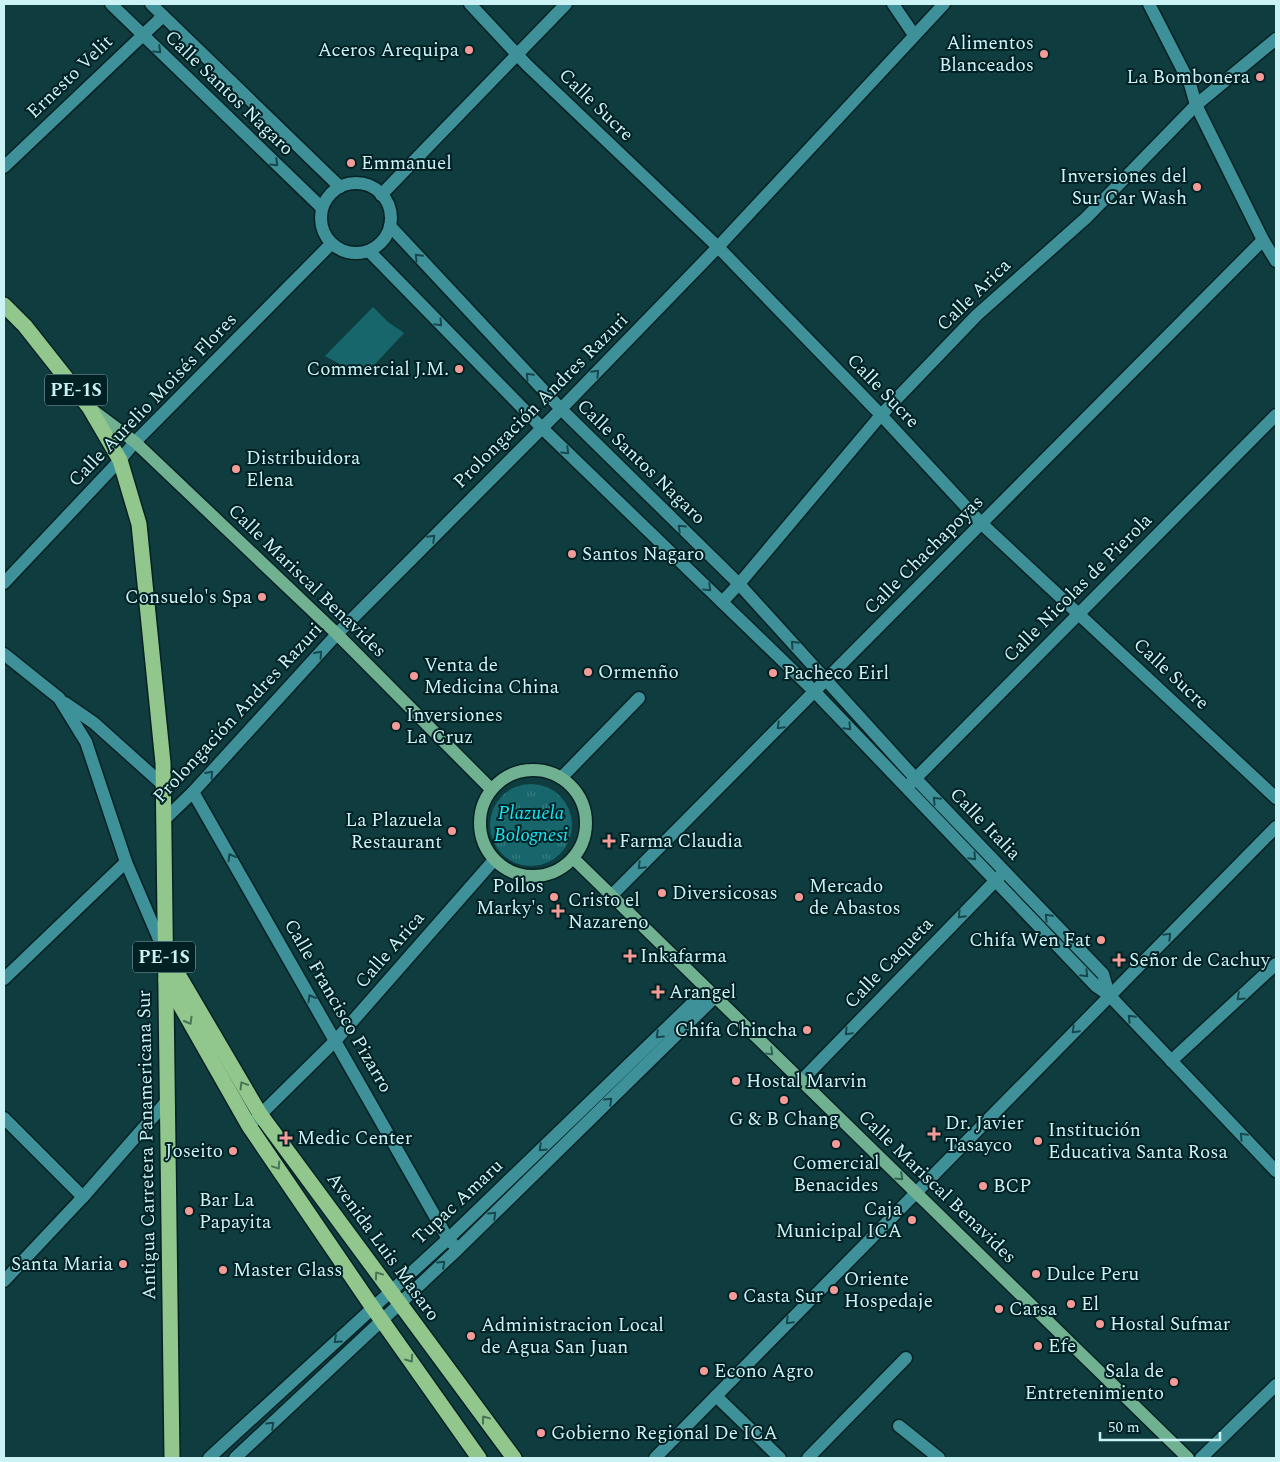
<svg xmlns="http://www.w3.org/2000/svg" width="1280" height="1462" font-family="Spectral,serif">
  <defs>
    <pattern id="grass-tufts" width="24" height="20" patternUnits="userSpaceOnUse" patternTransform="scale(1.25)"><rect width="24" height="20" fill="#16666c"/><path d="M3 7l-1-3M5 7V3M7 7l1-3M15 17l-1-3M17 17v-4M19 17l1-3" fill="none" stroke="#377c82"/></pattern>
  </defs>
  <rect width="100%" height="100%" fill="#0e3c3f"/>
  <circle fill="url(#grass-tufts)" cx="531" cy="825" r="41"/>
  <path fill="#16666c" d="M 373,307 L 388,322 L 404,333 L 363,377 L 325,356 Z"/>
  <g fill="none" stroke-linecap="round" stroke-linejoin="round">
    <g stroke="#062123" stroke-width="15">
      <g id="street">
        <path d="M 111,4 L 322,208"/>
        <path d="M 151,4 L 340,187"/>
        <path d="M 470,4 L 527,65 L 718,247 L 881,415 L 982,524 L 1276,798"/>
        <path d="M 893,4 L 914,35"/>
        <path d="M 4,167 L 163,16"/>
        <path d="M 390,226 L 561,409 L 739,584 L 915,778 L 1103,974 L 1109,995"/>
        <path d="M 369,251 L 542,428 L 814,691 L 1096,986 L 1109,995 L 1276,1171"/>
        <path d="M 4,583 L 120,460"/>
        <path d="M 722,602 L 739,584 L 881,415 L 977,315 L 1086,218 L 1196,105 L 1276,39"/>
        <path d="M 4,654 L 59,698 L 86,742 L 126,862 L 164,951"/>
        <path d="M 65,703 L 94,723 L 162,784"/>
        <path d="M 561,778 L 639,698"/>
        <path d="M 910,784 L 1276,415"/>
        <path d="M 193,792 L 448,1239 L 454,1245"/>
        <path d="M 163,821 L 193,792 L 337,634 L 561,409 L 718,247 L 944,4"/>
        <path d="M 611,896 L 1263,240"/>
        <path d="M 4,979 L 126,862"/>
        <path d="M 1171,1061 L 1276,964"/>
        <path d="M 801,1081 L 1001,875"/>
        <path d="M 4,1118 L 83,1197"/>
        <path d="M 254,1121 L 336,1040 L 494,860"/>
        <path d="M 4,1281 L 83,1197 L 167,1101"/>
        <path d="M 716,1396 L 780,1458"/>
        <path d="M 899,1426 L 939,1458"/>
        <path d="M 209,1458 L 448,1239 L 707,989"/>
        <path d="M 235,1458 L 458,1249 L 715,997"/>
        <path d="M 655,1458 L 1276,827"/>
        <path d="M 808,1458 L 906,1358"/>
        <path d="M 1201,1458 L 1276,1385"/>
      </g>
    </g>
    <g stroke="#062123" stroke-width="15">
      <g id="secondary">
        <path d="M 1149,4 L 1190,84 L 1196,105 L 1263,240 L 1276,261"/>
        <circle cx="356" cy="218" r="35"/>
        <path d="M 381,195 L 566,4"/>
        <path d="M 120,460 L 135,442 L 331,244"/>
      </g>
    </g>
    <g stroke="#062123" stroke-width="15">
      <g id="primary">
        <path d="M 91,409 L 135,442 L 337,634 L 491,789"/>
        <circle cx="533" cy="823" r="53"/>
        <path d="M 573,858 L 1188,1458"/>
      </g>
    </g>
    <g stroke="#062123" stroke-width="18">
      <g id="highway">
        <path d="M 4,305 L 25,326 L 89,407 L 120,460 L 139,524 L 163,763 L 172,1458"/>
        <path d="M 165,952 L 260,1114 L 514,1458"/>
        <path d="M 166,980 L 249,1126 L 373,1308 L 479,1458"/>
      </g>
    </g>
    <use href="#street" stroke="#3e9198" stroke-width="12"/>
    <use href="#secondary" stroke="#3e9198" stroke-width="12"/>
    <use href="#primary" stroke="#70b191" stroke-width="12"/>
    <use href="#highway" stroke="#91c68d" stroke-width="15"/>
  </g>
  <defs><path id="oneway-chevron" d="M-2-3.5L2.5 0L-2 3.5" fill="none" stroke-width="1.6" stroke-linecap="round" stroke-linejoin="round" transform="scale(1.25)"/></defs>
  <g stroke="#16484d">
    <use href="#oneway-chevron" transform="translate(158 50) rotate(44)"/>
    <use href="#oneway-chevron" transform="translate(275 163) rotate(44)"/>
    <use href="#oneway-chevron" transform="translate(418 257) rotate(-133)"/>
    <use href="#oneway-chevron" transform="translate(439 323) rotate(46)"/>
    <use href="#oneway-chevron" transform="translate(596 373) rotate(-46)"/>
    <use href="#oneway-chevron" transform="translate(529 376) rotate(-133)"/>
    <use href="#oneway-chevron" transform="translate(566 451) rotate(44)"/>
    <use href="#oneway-chevron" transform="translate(681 528) rotate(-136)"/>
    <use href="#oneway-chevron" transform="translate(432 538) rotate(-45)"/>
    <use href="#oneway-chevron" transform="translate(708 588) rotate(44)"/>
    <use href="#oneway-chevron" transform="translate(794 644) rotate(-133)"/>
    <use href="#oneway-chevron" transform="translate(319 654) rotate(-48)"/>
    <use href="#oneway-chevron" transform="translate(780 726) rotate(135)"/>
    <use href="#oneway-chevron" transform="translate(848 727) rotate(46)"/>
    <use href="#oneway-chevron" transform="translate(210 774) rotate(-48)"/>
    <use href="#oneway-chevron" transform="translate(936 800) rotate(-134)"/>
    <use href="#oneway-chevron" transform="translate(231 857) rotate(-120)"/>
    <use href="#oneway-chevron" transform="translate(973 857) rotate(46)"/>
    <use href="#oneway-chevron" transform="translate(641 866) rotate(135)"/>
    <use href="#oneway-chevron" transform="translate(961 915) rotate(134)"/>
    <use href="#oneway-chevron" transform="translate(1048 917) rotate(-134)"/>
    <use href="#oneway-chevron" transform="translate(1168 936) rotate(-45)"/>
    <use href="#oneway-chevron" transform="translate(1085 974) rotate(46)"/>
    <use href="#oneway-chevron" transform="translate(1240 997) rotate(137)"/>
    <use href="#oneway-chevron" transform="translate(311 998) rotate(-120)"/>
    <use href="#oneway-chevron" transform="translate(1131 1018) rotate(-134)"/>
    <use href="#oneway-chevron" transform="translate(1075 1030) rotate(135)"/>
    <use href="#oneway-chevron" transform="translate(848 1032) rotate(134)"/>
    <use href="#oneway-chevron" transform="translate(659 1035) rotate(136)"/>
    <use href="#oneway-chevron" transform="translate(609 1101) rotate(-44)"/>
    <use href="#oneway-chevron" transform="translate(1243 1136) rotate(-134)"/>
    <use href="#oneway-chevron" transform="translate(542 1148) rotate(136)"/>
    <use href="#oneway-chevron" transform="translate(493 1215) rotate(-44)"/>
    <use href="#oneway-chevron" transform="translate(442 1264) rotate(-43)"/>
    <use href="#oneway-chevron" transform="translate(789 1321) rotate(134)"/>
    <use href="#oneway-chevron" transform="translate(337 1340) rotate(138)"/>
    <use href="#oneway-chevron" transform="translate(271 1425) rotate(-43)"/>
  </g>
  <g stroke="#487458">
    <use href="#oneway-chevron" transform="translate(189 1021) rotate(60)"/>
    <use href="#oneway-chevron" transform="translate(243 1085) rotate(-121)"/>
    <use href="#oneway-chevron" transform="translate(277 1166) rotate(56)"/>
    <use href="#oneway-chevron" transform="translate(378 1275) rotate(-126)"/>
    <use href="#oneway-chevron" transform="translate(410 1359) rotate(55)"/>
    <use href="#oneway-chevron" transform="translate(485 1419) rotate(-127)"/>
  </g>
  <g stroke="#326255">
    <use href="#oneway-chevron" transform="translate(770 1052) rotate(44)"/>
    <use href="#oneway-chevron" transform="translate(900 1177) rotate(44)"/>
  </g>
  <g fill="#f59b97" stroke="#002124" stroke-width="2">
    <circle cx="469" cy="50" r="5"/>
    <circle cx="1044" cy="54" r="5"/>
    <circle cx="1260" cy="77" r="5"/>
    <circle cx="351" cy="163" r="5"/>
    <circle cx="1197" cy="187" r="5"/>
    <circle cx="459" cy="369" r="5"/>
    <circle cx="236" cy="469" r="5"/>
    <circle cx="572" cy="554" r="5"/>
    <circle cx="262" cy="597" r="5"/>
    <circle cx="588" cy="672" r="5"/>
    <circle cx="773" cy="673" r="5"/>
    <circle cx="414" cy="676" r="5"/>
    <circle cx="396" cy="726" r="5"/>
    <circle cx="452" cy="831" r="5"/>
    <path d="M606.5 833.5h5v5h5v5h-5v5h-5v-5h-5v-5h5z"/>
    <circle cx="662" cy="893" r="5"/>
    <circle cx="554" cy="897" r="5"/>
    <circle cx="799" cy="897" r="5"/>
    <path d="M555.5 903.5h5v5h5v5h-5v5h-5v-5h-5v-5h5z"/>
    <circle cx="1101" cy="940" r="5"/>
    <path d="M627.5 948.5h5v5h5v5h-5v5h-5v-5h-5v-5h5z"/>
    <path d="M1116.5 952.5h5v5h5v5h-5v5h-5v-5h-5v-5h5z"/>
    <path d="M655.5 984.5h5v5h5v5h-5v5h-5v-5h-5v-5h5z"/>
    <circle cx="807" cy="1030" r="5"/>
    <circle cx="736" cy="1081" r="5"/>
    <circle cx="784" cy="1100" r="5"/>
    <path d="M931.5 1126.5h5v5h5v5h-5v5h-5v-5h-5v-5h5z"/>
    <path d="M283.5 1130.5h5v5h5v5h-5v5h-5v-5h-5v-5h5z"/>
    <circle cx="1038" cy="1141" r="5"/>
    <circle cx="836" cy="1144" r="5"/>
    <circle cx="233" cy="1151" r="5"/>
    <circle cx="983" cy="1186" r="5"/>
    <circle cx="189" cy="1211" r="5"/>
    <circle cx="912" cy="1220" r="5"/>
    <circle cx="123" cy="1264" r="5"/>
    <circle cx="223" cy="1270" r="5"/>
    <circle cx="1036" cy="1274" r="5"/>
    <circle cx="834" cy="1290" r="5"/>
    <circle cx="733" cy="1296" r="5"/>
    <circle cx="1071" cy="1304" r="5"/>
    <circle cx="999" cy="1309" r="5"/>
    <circle cx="1100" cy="1324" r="5"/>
    <circle cx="471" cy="1336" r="5"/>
    <circle cx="1038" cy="1346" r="5"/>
    <circle cx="704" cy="1371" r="5"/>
    <circle cx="1174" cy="1382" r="5"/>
    <circle cx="541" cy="1433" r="5"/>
  </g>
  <g text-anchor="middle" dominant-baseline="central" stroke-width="4" stroke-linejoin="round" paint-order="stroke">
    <g fill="#002124" stroke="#8eb3b6" stroke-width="1">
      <rect x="45" y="374.5" width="62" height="31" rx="4"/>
      <rect x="133" y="941.5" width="62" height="31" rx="4"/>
    </g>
    <g font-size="18" font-weight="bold" fill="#cbf2f5">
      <text x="76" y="390">PE-1S</text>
      <text x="164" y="957">PE-1S</text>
    </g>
    <g font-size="19" fill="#cbf2f5" stroke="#002124" text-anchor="start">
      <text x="1034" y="43" text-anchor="end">Alimentos<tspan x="1034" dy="22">Blanceados</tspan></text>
      <text x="459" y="50" text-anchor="end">Aceros Arequipa</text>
      <text x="1250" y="77" text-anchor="end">La Bombonera</text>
      <text x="361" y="163">Emmanuel</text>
      <text x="1187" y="176" text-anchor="end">Inversiones del<tspan x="1187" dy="22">Sur Car Wash</tspan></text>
      <text x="449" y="369" text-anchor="end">Commercial J.M.</text>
      <text x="246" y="458">Distribuidora<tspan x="246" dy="22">Elena</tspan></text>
      <text x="582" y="554">Santos Nagaro</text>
      <text x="252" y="597" text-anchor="end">Consuelo's Spa</text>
      <text x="424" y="665">Venta de<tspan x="424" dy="22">Medicina China</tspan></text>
      <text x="598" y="672">Ormenño</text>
      <text x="783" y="673">Pacheco Eirl</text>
      <text x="406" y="715">Inversiones<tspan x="406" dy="22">La Cruz</tspan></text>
      <text x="442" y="820" text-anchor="end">La Plazuela<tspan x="442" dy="22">Restaurant</tspan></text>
      <text x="619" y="841">Farma Claudia</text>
      <text x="544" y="886" text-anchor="end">Pollos<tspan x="544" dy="22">Marky's</tspan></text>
      <text x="809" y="886">Mercado<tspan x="809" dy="22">de Abastos</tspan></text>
      <text x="672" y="893">Diversicosas</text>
      <text x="568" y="900">Cristo el<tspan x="568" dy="22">Nazareno</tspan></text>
      <text x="1091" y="940" text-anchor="end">Chifa Wen Fat</text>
      <text x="640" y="956">Inkafarma</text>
      <text x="1129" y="960">Señor de Cachuy</text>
      <text x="669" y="992">Arangel</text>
      <text x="797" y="1030" text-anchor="end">Chifa Chincha</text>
      <text x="746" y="1081">Hostal Marvin</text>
      <text x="784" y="1119" text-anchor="middle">G &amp; B Chang</text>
      <text x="945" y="1123">Dr. Javier<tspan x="945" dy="22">Tasayco</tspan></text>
      <text x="1048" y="1130">Institución<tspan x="1048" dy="22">Educativa Santa Rosa</tspan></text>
      <text x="297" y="1138">Medic Center</text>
      <text x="223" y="1151" text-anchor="end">Joseito</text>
      <text x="836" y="1163" text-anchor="middle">Comercial<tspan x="836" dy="22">Benacides</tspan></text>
      <text x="993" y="1186">BCP</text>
      <text x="199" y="1200">Bar La<tspan x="199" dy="22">Papayita</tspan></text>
      <text x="902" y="1209" text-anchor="end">Caja<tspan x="902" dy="22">Municipal ICA</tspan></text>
      <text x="113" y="1264" text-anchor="end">Santa Maria</text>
      <text x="233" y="1270">Master Glass</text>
      <text x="1046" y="1274">Dulce Peru</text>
      <text x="844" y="1279">Oriente<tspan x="844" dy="22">Hospedaje</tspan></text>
      <text x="743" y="1296">Casta Sur</text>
      <text x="1081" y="1304">El</text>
      <text x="1009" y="1309">Carsa</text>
      <text x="1110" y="1324">Hostal Sufmar</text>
      <text x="481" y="1325">Administracion Local<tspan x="481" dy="22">de Agua San Juan</tspan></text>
      <text x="1048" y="1346">Efe</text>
      <text x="714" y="1371">Econo Agro</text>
      <text x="1164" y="1371" text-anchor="end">Sala de<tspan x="1164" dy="22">Entretenimiento</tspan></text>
      <text x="551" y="1433">Gobierno Regional De ICA</text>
    </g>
    <g font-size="19" fill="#cbf2f5" stroke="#002124">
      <text transform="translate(70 77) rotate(-44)">Ernesto Velit</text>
      <text transform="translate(229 93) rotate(44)">Calle Santos Nagaro</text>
      <text transform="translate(596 105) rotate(44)">Calle Sucre</text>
      <text transform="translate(974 295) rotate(-44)">Calle Arica</text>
      <text transform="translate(883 391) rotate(46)">Calle Sucre</text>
      <text transform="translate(153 400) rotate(-46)">Calle Aurelio Moisés Flores</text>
      <text transform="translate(541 401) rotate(-45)">Prolongación Andres Razuri</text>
      <text transform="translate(641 462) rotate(44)">Calle Santos Nagaro</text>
      <text transform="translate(924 555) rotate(-45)">Calle Chachapoyas</text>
      <text transform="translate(307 581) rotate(44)">Calle Mariscal Benavides</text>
      <text transform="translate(1078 588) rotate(-45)">Calle Nicolas de Pierola</text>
      <text transform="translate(1171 674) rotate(43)">Calle Sucre</text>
      <text transform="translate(238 713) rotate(-47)">Prolongación Andres Razuri</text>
      <text transform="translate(985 824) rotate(46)">Calle Italia</text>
      <text transform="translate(390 950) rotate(-49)">Calle Arica</text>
      <text transform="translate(889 963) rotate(-46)">Calle Caqueta</text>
      <text transform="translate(338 1006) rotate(60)">Calle Francisco Pizarro</text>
      <text transform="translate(147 1145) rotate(-91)">Antigua Carretera Panamericana Sur</text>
      <text transform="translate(937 1187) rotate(44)">Calle Mariscal Benavides</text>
      <text transform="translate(458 1202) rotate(-43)">Tupac Amaru</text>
      <text transform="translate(383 1247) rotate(54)">Avenida Luis Masaro</text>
    </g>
    <g font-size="19" font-style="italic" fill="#19e7f4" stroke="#002124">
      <text x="531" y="813">Plazuela<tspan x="531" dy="22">Bolognesi</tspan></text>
    </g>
  </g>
  <rect width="1280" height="1462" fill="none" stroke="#cbf2f5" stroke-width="10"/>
  <path d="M1100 1432v8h120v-8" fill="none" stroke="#cbf2f5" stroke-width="2.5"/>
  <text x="1108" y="1432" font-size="15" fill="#cbf2f5" stroke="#002124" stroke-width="4" paint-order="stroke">50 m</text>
</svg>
